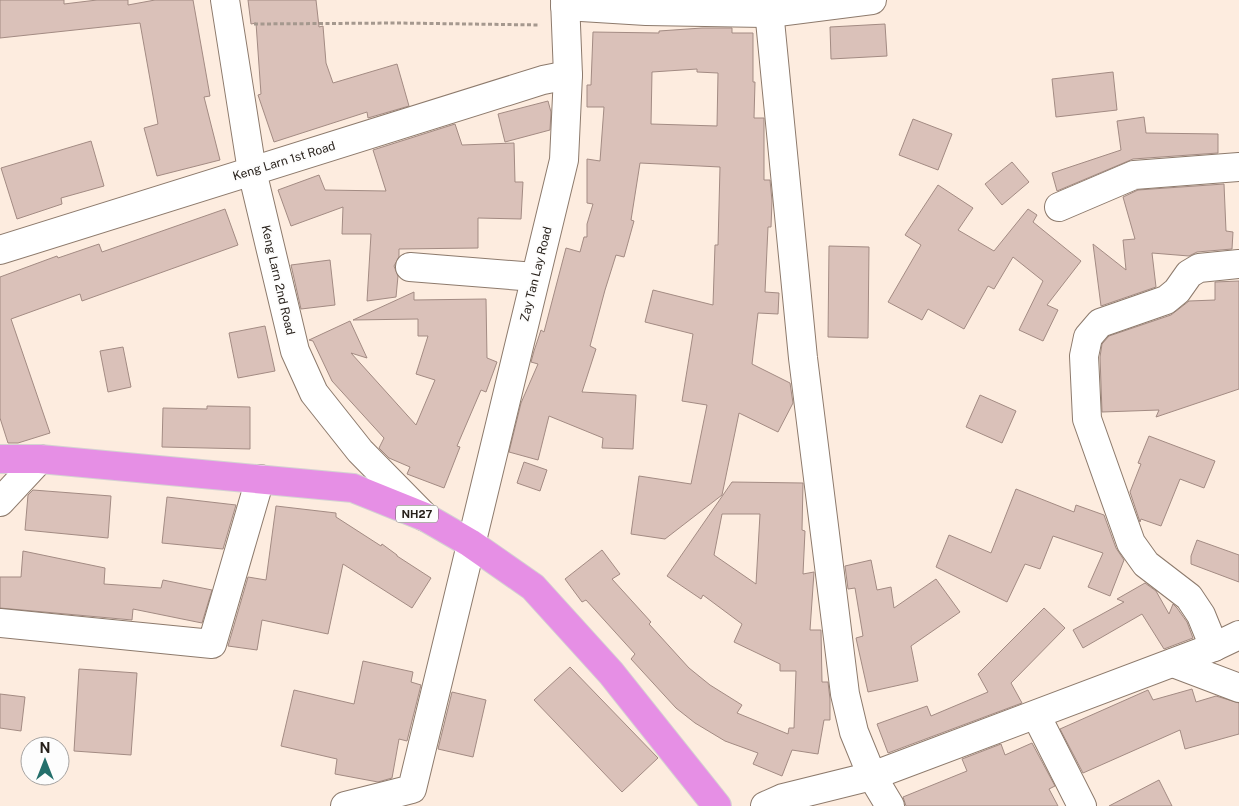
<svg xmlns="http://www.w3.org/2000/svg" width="1239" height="806" font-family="'Public Sans',sans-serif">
  <rect width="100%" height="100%" fill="#fdecdf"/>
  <g fill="#dac1b9" stroke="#a38b83" fill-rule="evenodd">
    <path d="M 0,0 L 64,0 L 64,4 L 97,0 L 128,0 L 128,5 L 155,0 L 193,0 L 210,96 L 204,97 L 220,160 L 157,176 L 144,128 L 158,124 L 140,23 L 0,38 Z"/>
    <path d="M 248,0 L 316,0 L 319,27 L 323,26 L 326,63 L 333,83 L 397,64 L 409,106 L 368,118 L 367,112 L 274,142 L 258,95 L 261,94 L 256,23 L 251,24 Z"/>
    <path d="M 885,24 L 887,56 L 831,59 L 830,27 Z"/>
    <path d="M 702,28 L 732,28 L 732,33 L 753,33 L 753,82 L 755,82 L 754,118 L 764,118 L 764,180 L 770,180 L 772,201 L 771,227 L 768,227 L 765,292 L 779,293 L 778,314 L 758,313 L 752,364 L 790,383 L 793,403 L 778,432 L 739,413 L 722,495 L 665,539 L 631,534 L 639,476 L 691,484 L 707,405 L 682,401 L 693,334 L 645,322 L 653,290 L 713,305 L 715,245 L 718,245 L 720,167 L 640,163 L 631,220 L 634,221 L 624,257 L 616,255 L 605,290 L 590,346 L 596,349 L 582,392 L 636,395 L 633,449 L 602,448 L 603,438 L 549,416 L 538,460 L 509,452 L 521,403 L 538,364 L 531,362 L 534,351 L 541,330 L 544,332 L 566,248 L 580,252 L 584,237 L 587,237 L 587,224 L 593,204 L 587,203 L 587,159 L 600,161 L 604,107 L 587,107 L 587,85 L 591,85 L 593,32 L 659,33 L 659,31 ZM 697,69 L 697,72 L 718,73 L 717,126 L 651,124 L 652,72 Z"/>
    <path d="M 1113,72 L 1117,110 L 1056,117 L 1052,79 Z"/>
    <path d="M 548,101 L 551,112 L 550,130 L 505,142 L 498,114 Z"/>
    <path d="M 1144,117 L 1146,133 L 1218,134 L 1218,153 L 1133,159 L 1057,191 L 1052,173 L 1121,150 L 1117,121 Z"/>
    <path d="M 913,119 L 952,134 L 938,170 L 899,155 Z"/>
    <path d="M 455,124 L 462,145 L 514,143 L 515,182 L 523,182 L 521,219 L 478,218 L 478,248 L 399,249 L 399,257 L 394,266 L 398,276 L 396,297 L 367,301 L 371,234 L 342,234 L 343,207 L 291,226 L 278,190 L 319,175 L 325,190 L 386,191 L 373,150 Z"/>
    <path d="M 91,141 L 104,186 L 61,198 L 62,204 L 17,219 L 1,168 Z"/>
    <path d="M 1012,162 L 1029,182 L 1002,205 L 985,184 Z"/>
    <path d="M 1224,184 L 1226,231 L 1233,232 L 1232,249 L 1197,252 L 1189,256 L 1152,253 L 1156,287 L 1101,306 L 1093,244 L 1126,270 L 1123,240 L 1135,239 L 1123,197 L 1138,190 Z"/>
    <path d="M 938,185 L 973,208 L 958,230 L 994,251 L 1028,209 L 1037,215 L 1033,222 L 1081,261 L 1047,305 L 1058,310 L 1043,341 L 1019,330 L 1043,281 L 1013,257 L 994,289 L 988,286 L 964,329 L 928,309 L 922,320 L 888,302 L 921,245 L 905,235 Z"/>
    <path d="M 225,209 L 238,245 L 82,301 L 80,294 L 11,319 L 50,433 L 18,443 L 8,443 L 0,418 L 0,277 L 57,256 L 58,258 L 99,244 L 102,252 Z"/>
    <path d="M 829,246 L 869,247 L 868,338 L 828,337 Z"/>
    <path d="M 330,260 L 335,305 L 301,309 L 291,265 Z"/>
    <path d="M 1239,281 L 1239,389 L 1156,417 L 1159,410 L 1102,412 L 1100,357 L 1102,344 L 1109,336 L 1171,315 L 1189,301 L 1215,300 L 1215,282 Z"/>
    <path d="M 414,292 L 414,300 L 486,299 L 487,358 L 497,362 L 486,392 L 481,390 L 457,446 L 460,447 L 444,488 L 407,474 L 410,467 L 389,458 L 379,448 L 384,438 L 332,381 L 313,341 L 309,340 L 350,321 L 367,358 L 351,353 L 416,425 L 435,380 L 416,374 L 428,336 L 418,336 L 418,319 L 353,320 Z"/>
    <path d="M 265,326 L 275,371 L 238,378 L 229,333 Z"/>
    <path d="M 123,347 L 131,387 L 108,392 L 100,351 Z"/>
    <path d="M 980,395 L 1016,411 L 1002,443 L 966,427 Z"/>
    <path d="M 207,406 L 250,407 L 250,449 L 162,447 L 163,408 L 207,409 Z"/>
    <path d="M 1149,436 L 1215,461 L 1204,488 L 1180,479 L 1161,526 L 1141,519 L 1140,522 L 1130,492 L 1141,464 L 1138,463 Z"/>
    <path d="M 524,462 L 547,470 L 540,491 L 517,483 Z"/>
    <path d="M 732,482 L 803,483 L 802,530 L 805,531 L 803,574 L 814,572 L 810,630 L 821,630 L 822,682 L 828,682 L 830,699 L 830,720 L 824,720 L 818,754 L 792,750 L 782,776 L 753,764 L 758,753 L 725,741 L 695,723 L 676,708 L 631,659 L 635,654 L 586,600 L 582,602 L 565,579 L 602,550 L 620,574 L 612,579 L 651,622 L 649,624 L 689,668 L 710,685 L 742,705 L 737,713 L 788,734 L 789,728 L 794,728 L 796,671 L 780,671 L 780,664 L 734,642 L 742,624 L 703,595 L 701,599 L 667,576 ZM 722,514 L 760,514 L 756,584 L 714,555 Z"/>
    <path d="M 1016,489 L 1074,512 L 1076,505 L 1104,515 L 1116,548 L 1124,560 L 1110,596 L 1088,587 L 1103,553 L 1053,536 L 1040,569 L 1025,564 L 1007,602 L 936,567 L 949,535 L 991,553 Z"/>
    <path d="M 33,490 L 111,496 L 108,538 L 25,530 L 28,495 Z"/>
    <path d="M 167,497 L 236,505 L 223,549 L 162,543 Z"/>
    <path d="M 276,506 L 336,513 L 336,517 L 381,546 L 382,544 L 397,555 L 397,556 L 431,578 L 412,608 L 343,564 L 328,634 L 262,620 L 257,650 L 228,646 L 248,577 L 266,580 Z"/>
    <path d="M 1197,540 L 1239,555 L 1239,582 L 1191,564 L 1191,556 Z"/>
    <path d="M 23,551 L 105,568 L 104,584 L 161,588 L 163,580 L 212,590 L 202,623 L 133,609 L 132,620 L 0,608 L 0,577 L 21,577 Z"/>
    <path d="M 871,560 L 877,590 L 891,587 L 894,608 L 936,579 L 960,612 L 911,646 L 918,681 L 868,692 L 856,638 L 863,636 L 855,588 L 848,589 L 845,566 Z"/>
    <path d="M 1145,583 L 1156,591 L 1169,614 L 1173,604 L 1177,608 L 1187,622 L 1193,638 L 1164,649 L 1142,614 L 1083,648 L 1073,630 L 1124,602 L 1117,599 Z"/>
    <path d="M 1044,608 L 1065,628 L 1011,683 L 1022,703 L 888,753 L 877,724 L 927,706 L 931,716 L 988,692 L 978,674 Z"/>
    <path d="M 363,661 L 413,672 L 411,682 L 421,685 L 407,741 L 399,739 L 392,778 L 378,782 L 335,774 L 337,759 L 281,746 L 294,690 L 354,704 Z"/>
    <path d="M 570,667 L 658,758 L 622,792 L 534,700 Z"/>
    <path d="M 79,669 L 137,673 L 131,755 L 74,751 Z"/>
    <path d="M 1192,689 L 1196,702 L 1216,696 L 1239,703 L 1239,734 L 1185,749 L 1180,730 L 1083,773 L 1060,729 L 1148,690 L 1153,700 Z"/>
    <path d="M 452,692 L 486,700 L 473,757 L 438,749 Z"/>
    <path d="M 0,694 L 25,697 L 21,731 L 0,728 Z"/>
    <path d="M 1032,743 L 1055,786 L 1049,789 L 1058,806 L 906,806 L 903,797 L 967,771 L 962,759 L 1001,744 L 1005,755 Z"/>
    <path d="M 1159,780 L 1172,806 L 1109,806 Z"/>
  </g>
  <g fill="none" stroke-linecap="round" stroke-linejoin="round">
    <g stroke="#8d7a6c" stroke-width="30">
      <g id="minor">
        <path d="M 225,0 L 252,171 L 295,351 L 314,393 L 360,451 L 425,517"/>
        <path d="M 768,0 L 803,358 L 845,694 L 854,732 L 872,776 L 890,806"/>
        <path d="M 565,6 L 646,11 L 770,13 L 872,0"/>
        <path d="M 1059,207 L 1134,175 L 1239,167"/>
        <path d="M 0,250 L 543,80 L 568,75"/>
        <path d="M 410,267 L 535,277"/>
        <path d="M 0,502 L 40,459"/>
        <path d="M 0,623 L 212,644 L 260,479"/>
        <path d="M 1214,647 L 1201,615 L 1189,597 L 1146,564 L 1131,543 L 1087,419 L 1084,356 L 1088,337 L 1100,323 L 1166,300 L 1177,291 L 1189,274 L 1199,268 L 1239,264"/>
        <path d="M 1173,663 L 1239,688"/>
        <path d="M 1036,715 L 1082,806"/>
        <path d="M 345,806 L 412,789 L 564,160 L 568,75 L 565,0"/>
        <path d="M 765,806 L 783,798 L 872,776 L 1214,647 L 1239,635"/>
      </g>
    </g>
    <g stroke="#d4d2d1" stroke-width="30">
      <path id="highway" d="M 0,459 L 40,459 L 353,488 L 425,517 L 470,543 L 533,587 L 611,673 L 717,806"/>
    </g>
    <path stroke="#a5988e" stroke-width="3" stroke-dasharray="4 2.5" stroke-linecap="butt" d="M 254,24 L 398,23 L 540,25"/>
    <use href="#minor" stroke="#fff" stroke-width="28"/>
    <use href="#highway" stroke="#e68fe5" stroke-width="28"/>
  </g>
  <g text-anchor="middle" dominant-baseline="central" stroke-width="4" stroke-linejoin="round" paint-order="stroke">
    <rect fill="#fdfdfd" stroke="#66625d" stroke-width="1" x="396" y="505.5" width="42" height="17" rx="4"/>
    <g font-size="11" font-weight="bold" fill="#261f19">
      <text x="417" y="514">NH27</text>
    </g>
    <g font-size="12" fill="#261f19" stroke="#fdfdfd">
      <text transform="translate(284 161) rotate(-17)">Keng Larn 1st Road</text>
      <text transform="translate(536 274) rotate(-76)">Zay Tan Lay Road</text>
      <text transform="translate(278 280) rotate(77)">Keng Larn 2nd Road</text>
    </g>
  </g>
  <g transform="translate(45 761)"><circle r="24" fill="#fdfdfd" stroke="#a7a4a2"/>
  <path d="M0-4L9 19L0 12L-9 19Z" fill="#246f6b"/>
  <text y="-8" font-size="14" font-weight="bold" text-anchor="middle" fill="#261f19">N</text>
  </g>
</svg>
